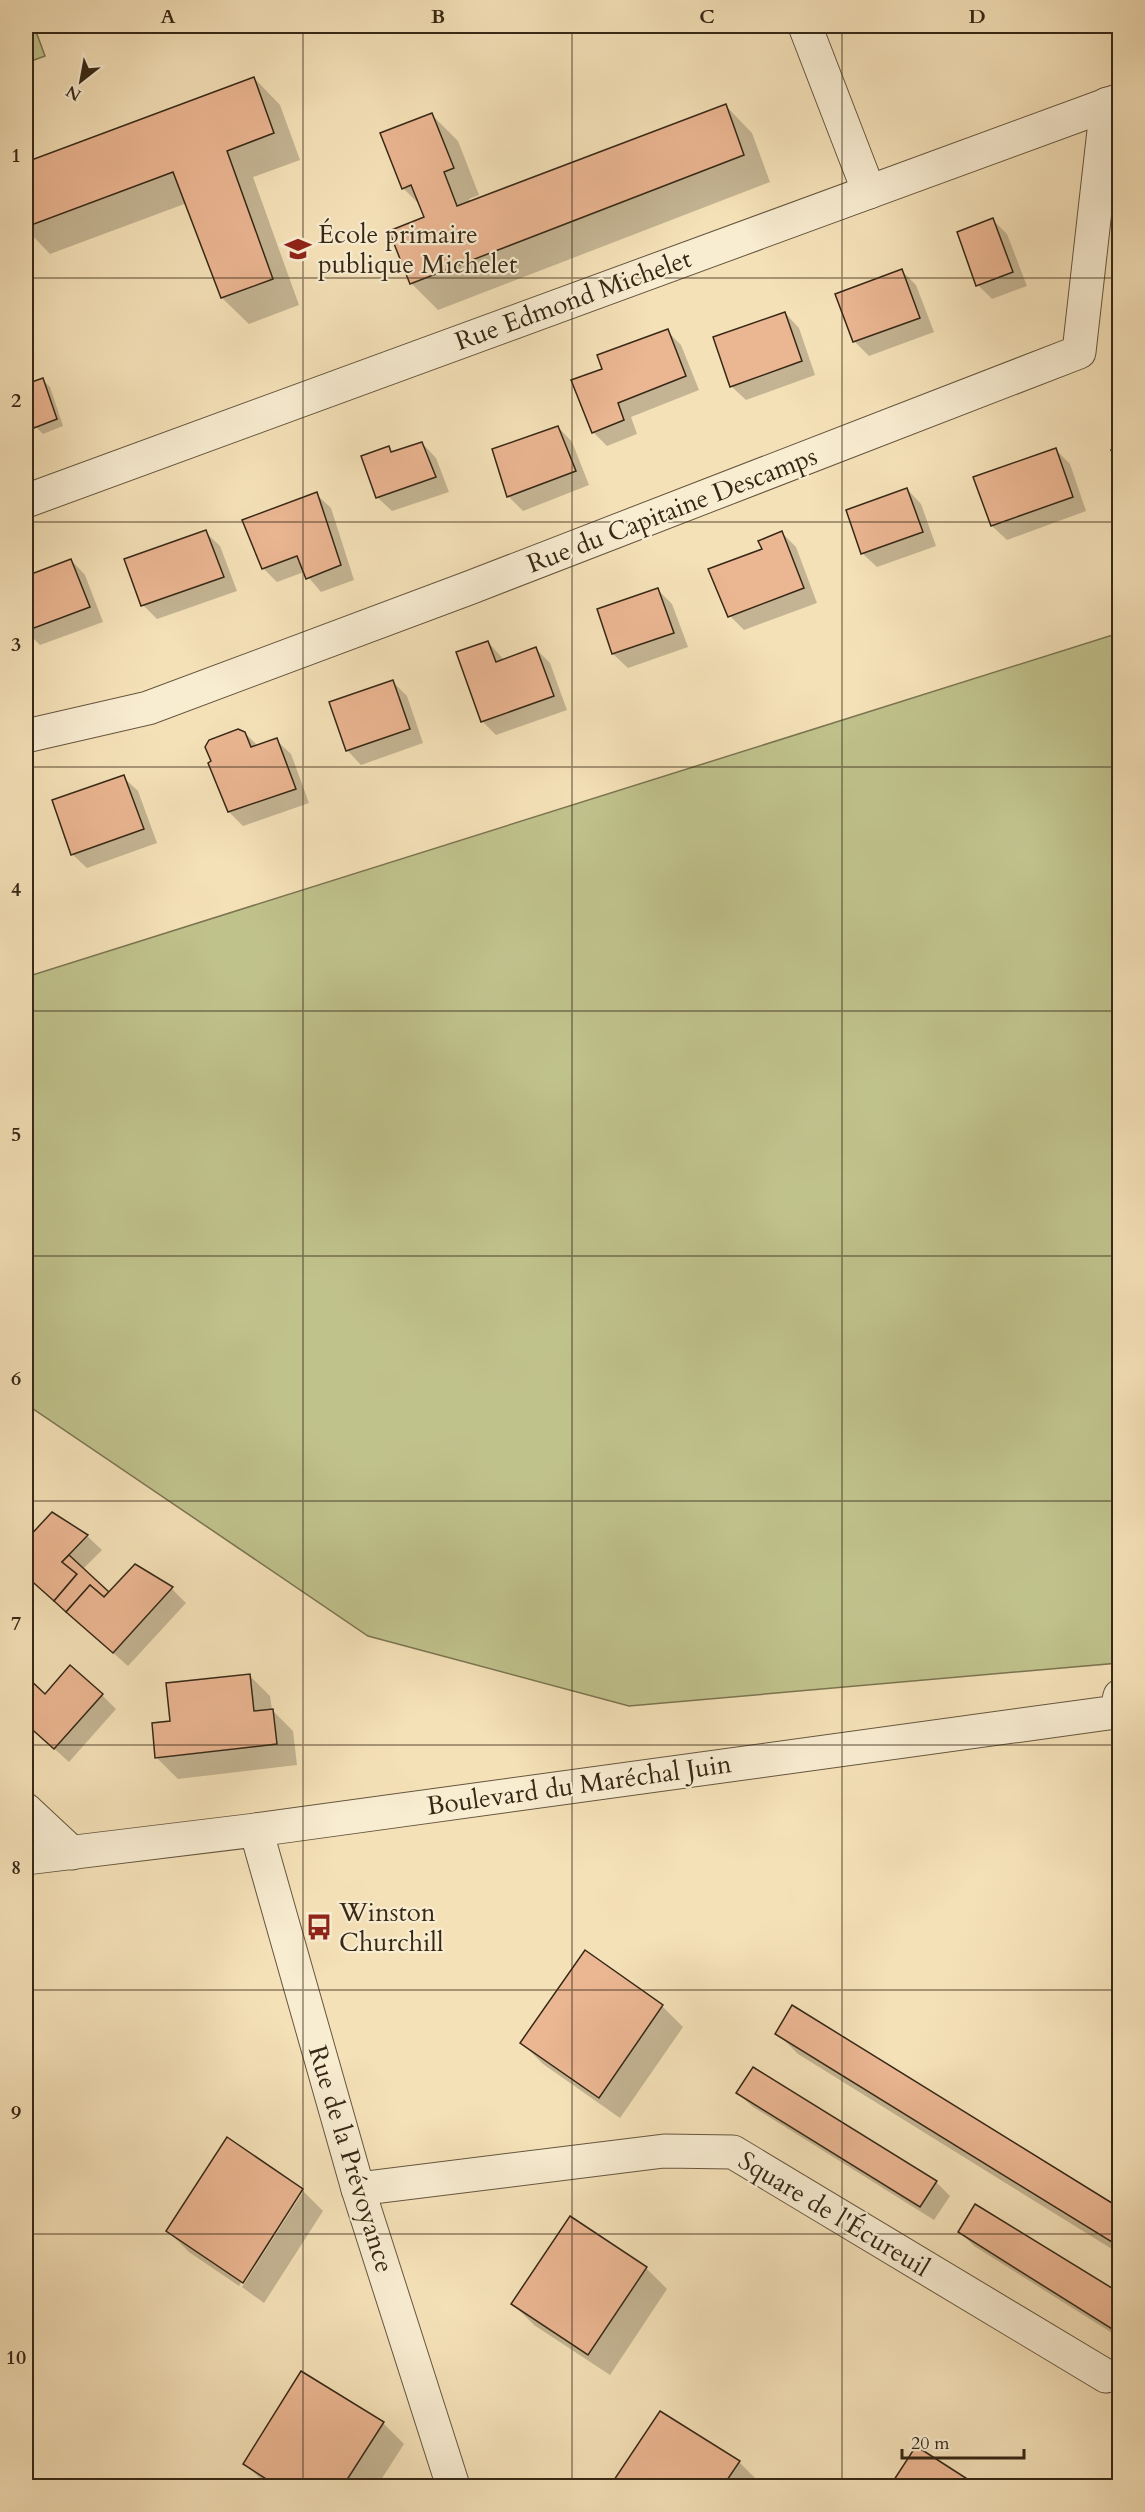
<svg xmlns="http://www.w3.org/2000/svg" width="1145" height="2512" font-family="Cardo,serif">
  <rect width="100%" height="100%" fill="#f5e1b8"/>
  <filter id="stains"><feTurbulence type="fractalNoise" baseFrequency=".00333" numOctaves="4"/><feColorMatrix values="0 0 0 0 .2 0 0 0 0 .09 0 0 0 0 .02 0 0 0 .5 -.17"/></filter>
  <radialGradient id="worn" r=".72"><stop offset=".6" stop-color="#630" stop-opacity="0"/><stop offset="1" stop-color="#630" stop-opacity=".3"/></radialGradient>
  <g fill="#c0c28c" stroke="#7b7551" stroke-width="1.5">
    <path d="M 26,26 L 34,26 L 45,56 L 26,63 Z"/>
    <path d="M 1119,633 L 1119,1663 L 629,1706 L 368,1636 L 26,1404 L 26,977 Z"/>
  </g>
  <g fill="#0003">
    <path d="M 254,78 L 280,105 L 300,160 L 253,177 L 299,305 L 249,324 L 222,298 L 187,203 L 50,254 L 26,229 L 26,164 Z"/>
    <path d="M 726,106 L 752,133 L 770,182 L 438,310 L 411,283 L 426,218 L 421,206 L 403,188 L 432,115 L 458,141 L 479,195 L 469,199 L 471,203 Z"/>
    <path d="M 993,220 L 1007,234 L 1027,286 L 992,299 L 978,285 Z"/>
    <path d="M 902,271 L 916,285 L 934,332 L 869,356 L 855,342 L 837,295 Z"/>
    <path d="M 785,313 L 799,328 L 815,375 L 746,400 L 731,386 Z"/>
    <path d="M 667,331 L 681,345 L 699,390 L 631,417 L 637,434 L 607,446 L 593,432 L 604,369 Z"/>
    <path d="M 43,380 L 50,387 L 63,426 L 43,434 L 36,427 L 26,398 L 26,386 Z"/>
    <path d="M 558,427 L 572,442 L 589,485 L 523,511 L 509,497 L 493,450 Z"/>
    <path d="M 422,443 L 436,458 L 449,492 L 392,511 L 377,497 L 388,448 L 393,453 Z"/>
    <path d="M 1055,449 L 1070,464 L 1086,511 L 1007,540 L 992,526 Z"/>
    <path d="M 907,489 L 921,504 L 936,546 L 877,567 L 862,553 Z"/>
    <path d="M 316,494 L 331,508 L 354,580 L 321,592 L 304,572 L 277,582 L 263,568 Z"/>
    <path d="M 205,532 L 220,546 L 237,591 L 157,619 L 143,605 Z"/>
    <path d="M 782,533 L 796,547 L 817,603 L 744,630 L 730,616 Z"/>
    <path d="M 71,560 L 85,575 L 103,622 L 40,645 L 26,631 L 26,577 Z"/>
    <path d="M 658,590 L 672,604 L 688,647 L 628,668 L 613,654 L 599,609 Z"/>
    <path d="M 488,642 L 504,660 L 536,649 L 550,663 L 567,710 L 496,735 L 482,721 Z"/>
    <path d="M 393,682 L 407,696 L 423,743 L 361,765 L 347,750 Z"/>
    <path d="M 245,733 L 258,746 L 276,740 L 291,754 L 309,803 L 243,826 L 229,812 Z"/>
    <path d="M 123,777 L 138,791 L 157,843 L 87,868 L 72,854 Z"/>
    <path d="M 52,1514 L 87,1536 L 102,1550 L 82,1570 L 109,1594 L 136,1566 L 172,1589 L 186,1603 L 128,1666 L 26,1576 L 26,1542 Z"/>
    <path d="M 249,1675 L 270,1696 L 272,1710 L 293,1731 L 297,1765 L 178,1779 L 157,1758 L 172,1722 Z"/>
    <path d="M 26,1678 L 45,1696 L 102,1695 L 116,1709 L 69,1762 L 26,1723 Z"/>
    <path d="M 662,2006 L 683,2027 L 620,2118 L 543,2064 L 522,2043 Z"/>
    <path d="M 777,2033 L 1120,2209 L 1120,2254 L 798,2054 Z"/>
    <path d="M 738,2093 L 936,2182 L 950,2196 L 934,2220 L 753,2107 Z"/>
    <path d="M 302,2190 L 323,2211 L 264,2303 L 242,2287 L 303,2192 L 299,2192 L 239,2286 L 189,2252 L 168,2231 Z"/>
    <path d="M 960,2232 L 1120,2295 L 1120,2338 L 974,2246 Z"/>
    <path d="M 646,2268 L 667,2289 L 610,2375 L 534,2325 L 513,2304 Z"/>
    <path d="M 660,2413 L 739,2462 L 760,2483 L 758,2486 L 612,2486 Z"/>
    <path d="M 383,2423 L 404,2444 L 377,2486 L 268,2486 L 245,2464 Z"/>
    <path d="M 917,2448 L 977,2486 L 892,2486 Z"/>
  </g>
  <g fill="#ebb692" stroke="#362816" stroke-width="1.5">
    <path d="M 254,77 L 274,133 L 227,151 L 273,279 L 221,298 L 173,172 L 26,227 L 26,162 Z"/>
    <path d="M 726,104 L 744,155 L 410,284 L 389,231 L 424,217 L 411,185 L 402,189 L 380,133 L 432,113 L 454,168 L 444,172 L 457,206 Z"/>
    <path d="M 993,218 L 1013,272 L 976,286 L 957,232 Z"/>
    <path d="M 902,269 L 920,318 L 853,342 L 835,294 Z"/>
    <path d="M 785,312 L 802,361 L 730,387 L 713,337 Z"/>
    <path d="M 668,329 L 686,376 L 618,403 L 624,420 L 592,433 L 571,380 L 602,369 L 597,355 Z"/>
    <path d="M 43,378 L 57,419 L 34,428 L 26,403 L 26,384 Z"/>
    <path d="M 558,426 L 576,471 L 507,497 L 492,449 Z"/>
    <path d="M 422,442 L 436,477 L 376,498 L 361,456 L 389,446 L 391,452 Z"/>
    <path d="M 1120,447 L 1120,472 L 1111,450 Z"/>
    <path d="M 1056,448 L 1073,497 L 991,526 L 973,477 Z"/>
    <path d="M 907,488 L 923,532 L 861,554 L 846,510 Z"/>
    <path d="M 317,492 L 341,565 L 306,579 L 297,556 L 262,569 L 242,520 Z"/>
    <path d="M 206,530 L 224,577 L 141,606 L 124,559 Z"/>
    <path d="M 782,531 L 804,588 L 728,617 L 708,569 L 762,549 L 758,541 Z"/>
    <path d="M 71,559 L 90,607 L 26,631 L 26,576 Z"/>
    <path d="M 658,588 L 674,633 L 612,654 L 597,609 Z"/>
    <path d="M 488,641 L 496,662 L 536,647 L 554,696 L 481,722 L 456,652 Z"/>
    <path d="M 393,680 L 410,729 L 346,751 L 329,702 Z"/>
    <path d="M 238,729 L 245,732 L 251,747 L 277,738 L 296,789 L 228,812 L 208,763 L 211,761 L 205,747 L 209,740 Z"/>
    <path d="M 124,775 L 144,829 L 71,855 L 52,800 Z"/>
    <path d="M 52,1512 L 88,1535 L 62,1562 L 77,1574 L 54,1601 L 26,1576 L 26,1540 Z"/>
    <path d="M 69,1555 L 109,1592 L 104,1597 L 90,1585 L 66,1612 L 54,1601 L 77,1574 L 62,1562 Z"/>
    <path d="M 135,1564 L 173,1587 L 113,1653 L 66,1612 L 90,1585 L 104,1597 Z"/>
    <path d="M 70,1665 L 103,1694 L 54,1749 L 26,1724 L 26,1676 L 45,1694 Z"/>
    <path d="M 250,1674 L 254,1711 L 273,1709 L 277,1744 L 155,1758 L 152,1723 L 170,1721 L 166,1683 Z"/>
    <path d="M 585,1950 L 663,2005 L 599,2098 L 520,2043 Z"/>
    <path d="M 792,2005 L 1120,2208 L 1120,2247 L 775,2034 Z"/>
    <path d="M 753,2067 L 937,2181 L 920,2207 L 736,2093 Z"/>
    <path d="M 227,2137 L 303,2189 L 243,2283 L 166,2231 Z"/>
    <path d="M 975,2204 L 1120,2293 L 1120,2334 L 958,2232 Z"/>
    <path d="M 570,2216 L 647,2267 L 588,2355 L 511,2304 Z"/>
    <path d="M 301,2371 L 384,2422 L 343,2486 L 277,2486 L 243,2464 Z"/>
    <path d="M 660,2411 L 740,2461 L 723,2486 L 610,2486 Z"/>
    <path d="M 916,2446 L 972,2482 L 969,2486 L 890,2486 Z"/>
  </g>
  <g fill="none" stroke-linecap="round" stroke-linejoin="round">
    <g stroke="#66563e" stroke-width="35">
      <g id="minor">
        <path d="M 805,26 L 869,192"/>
        <path d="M 26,501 L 1120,100"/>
        <path d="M 26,736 L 148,708 L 469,588 L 1079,352 L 1107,104"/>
        <path d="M 26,1810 L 72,1853"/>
        <path d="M 256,1830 L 358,2189 L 453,2486"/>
        <path d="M 26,1858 L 256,1830 L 1116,1712 L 1120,1696"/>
        <path d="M 358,2189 L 664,2151 L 733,2152 L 1106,2376"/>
      </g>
    </g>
    <use href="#minor" stroke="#f8ecd1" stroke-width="33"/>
  </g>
  <path fill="none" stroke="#362816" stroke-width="1.5" stroke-opacity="0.55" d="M 303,26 L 303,2486M 572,26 L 572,2486M 842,26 L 842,2486M 26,278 L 1120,278M 26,522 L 1120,522M 26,767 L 1120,767M 26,1011 L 1120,1011M 26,1256 L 1120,1256M 26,1501 L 1120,1501M 26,1745 L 1120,1745M 26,1990 L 1120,1990M 26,2234 L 1120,2234"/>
  <defs>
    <g id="school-bare" transform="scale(2.07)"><path d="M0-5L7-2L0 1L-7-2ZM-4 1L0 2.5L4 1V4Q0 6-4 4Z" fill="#8f2418" stroke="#f8ecd1" stroke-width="2.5" paint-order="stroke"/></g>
    <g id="bus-bare" transform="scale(2.07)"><path d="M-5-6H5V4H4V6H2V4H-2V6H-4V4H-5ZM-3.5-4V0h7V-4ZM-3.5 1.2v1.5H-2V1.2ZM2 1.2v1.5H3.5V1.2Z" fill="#8f2418" stroke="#f8ecd1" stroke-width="2.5" paint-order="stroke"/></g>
  </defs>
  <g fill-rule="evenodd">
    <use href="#school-bare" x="298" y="249"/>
    <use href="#bus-bare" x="319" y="1927"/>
  </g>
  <g text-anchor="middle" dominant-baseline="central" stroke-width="4.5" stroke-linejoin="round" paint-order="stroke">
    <g font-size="26" fill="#362816" stroke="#f8ecd1" text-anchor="start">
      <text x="318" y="234">École primaire<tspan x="318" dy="30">publique Michelet</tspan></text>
      <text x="339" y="1912">Winston<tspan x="339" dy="30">Churchill</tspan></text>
    </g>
    <g font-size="26" fill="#362816" stroke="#f8ecd1">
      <text transform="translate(573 300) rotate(-20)">Rue Edmond Michelet</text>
      <text transform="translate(672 510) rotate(-21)">Rue du Capitaine Descamps</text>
      <text transform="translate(579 1785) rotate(-8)">Boulevard du Maréchal Juin</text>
      <text transform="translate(351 2159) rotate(73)">Rue de la Prévoyance</text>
      <text transform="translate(834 2214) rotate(31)">Square de l'Écureuil</text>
    </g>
  </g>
  <rect width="1145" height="2512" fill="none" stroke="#f5e1b8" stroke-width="66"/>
  <g transform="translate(81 81) rotate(211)" stroke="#f8ecd1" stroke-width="4.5" paint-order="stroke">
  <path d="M0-4.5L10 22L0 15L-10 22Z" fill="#362816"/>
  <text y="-9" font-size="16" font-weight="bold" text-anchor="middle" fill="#362816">N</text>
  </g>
  <path d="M902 2449v9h122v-9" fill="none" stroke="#362816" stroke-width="3"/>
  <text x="911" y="2449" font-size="18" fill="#362816" stroke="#f8ecd1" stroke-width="4.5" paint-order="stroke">20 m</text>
  <rect x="33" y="33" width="1079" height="2446" fill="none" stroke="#362816" stroke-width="2"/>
  <g font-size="20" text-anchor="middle" font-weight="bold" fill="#362816">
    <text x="168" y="23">A</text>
    <text x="438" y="23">B</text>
    <text x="707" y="23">C</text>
    <text x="977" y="23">D</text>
    <text x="16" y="162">1</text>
    <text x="16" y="407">2</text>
    <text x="16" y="651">3</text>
    <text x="16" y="896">4</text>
    <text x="16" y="1141">5</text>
    <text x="16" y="1385">6</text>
    <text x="16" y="1630">7</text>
    <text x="16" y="1874">8</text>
    <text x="16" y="2119">9</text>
    <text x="16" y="2364">10</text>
  </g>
  <rect width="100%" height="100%" filter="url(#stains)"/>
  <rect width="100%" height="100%" fill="url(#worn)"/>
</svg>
